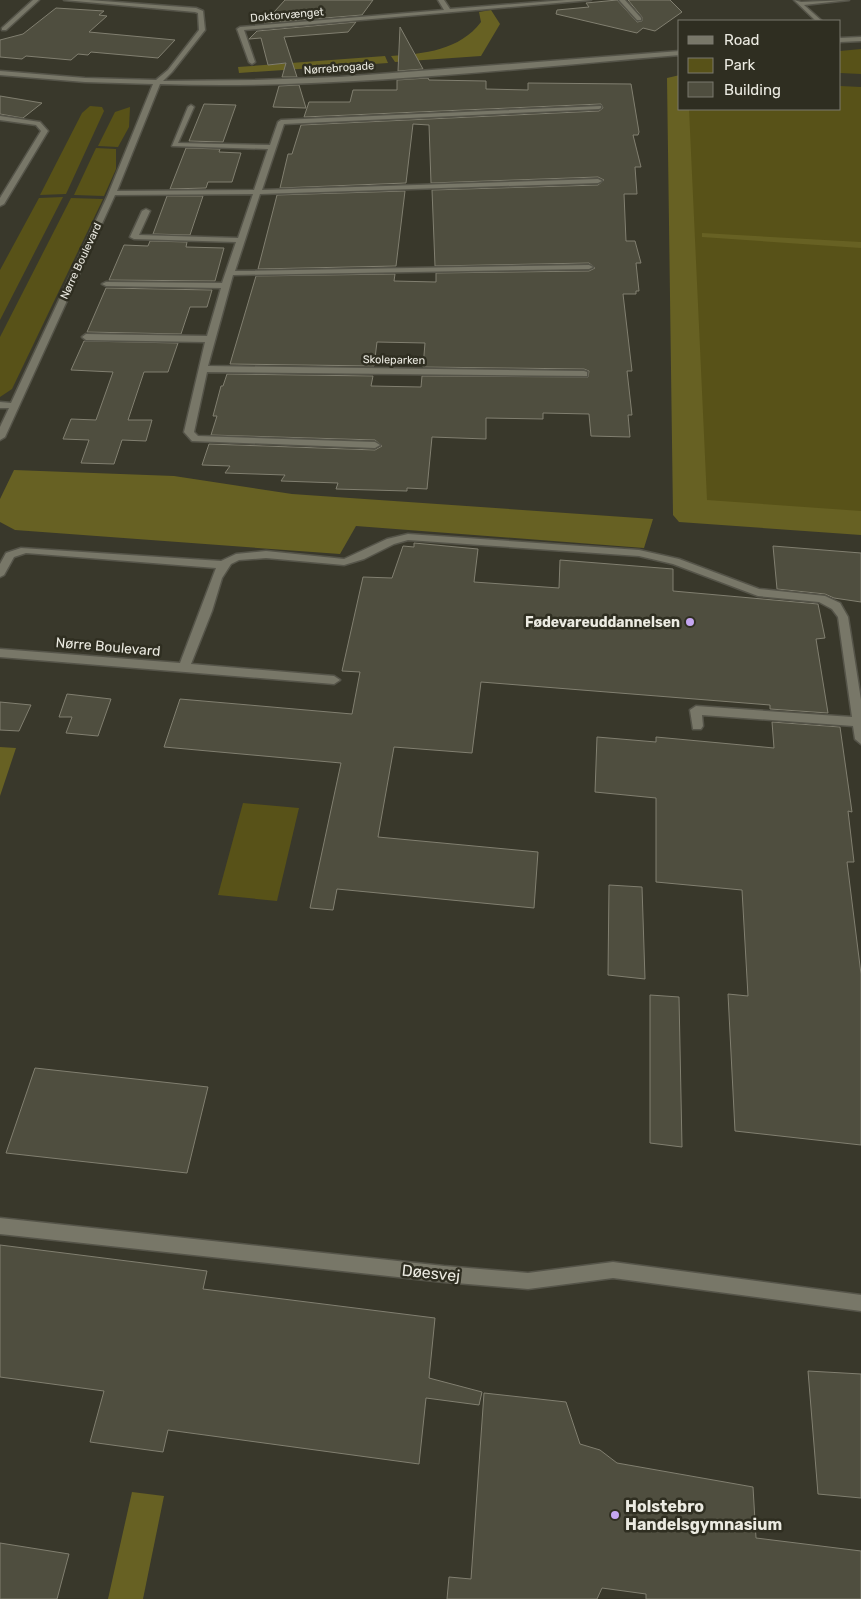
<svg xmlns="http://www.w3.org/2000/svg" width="861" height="1599" font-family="Rubik,sans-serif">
  <rect width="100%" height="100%" fill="#39382b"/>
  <g fill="#585218">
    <path d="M 861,49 L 861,74 L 840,73 L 840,51 Z"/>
    <path d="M 669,79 L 680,109 L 840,109 L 840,86 L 861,87 L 861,530 L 695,518 Z"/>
    <path d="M 90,106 L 102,107 L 104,111 L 66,194 L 40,195 L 82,113 Z"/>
    <path d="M 130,107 L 129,127 L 118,147 L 98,146 L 115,112 Z"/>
    <path d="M 96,148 L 116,149 L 116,169 L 104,196 L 74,195 Z"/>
    <path d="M 63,197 L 0,320 L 0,270 L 39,198 Z"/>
    <path d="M 71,198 L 103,199 L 12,389 L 0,397 L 0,337 Z"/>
    <path d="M 243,803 L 299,808 L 277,901 L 218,895 Z"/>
  </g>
  <g fill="#676123">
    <path d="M 491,10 L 500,24 L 481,56 L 395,62 L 391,56 C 424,54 460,50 481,22 L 479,12 Z"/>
    <path d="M 385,56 L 388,63 L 239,73 L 238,67 Z"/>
    <path d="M 680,75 L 680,109 L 689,109 L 707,500 L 861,511 L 861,535 L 679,522 L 673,515 L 667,78 Z"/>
    <path d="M 702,233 L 861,242 L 861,248 L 702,237 Z"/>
    <path d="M 14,470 L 174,476 L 292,494 L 653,519 L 644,548 L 356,526 L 340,554 L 15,530 L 0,522 L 0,499 Z"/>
    <path d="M 0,747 L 16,748 L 0,796 Z"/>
    <path d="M 132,1492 L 164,1496 L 143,1599 L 108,1599 Z"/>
  </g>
  <g fill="#4f4e3f" stroke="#817f70">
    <path d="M 285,0 L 373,0 L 362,15 L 264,23 Z"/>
    <path d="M 617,0 L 637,22 L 642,21 L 642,17 L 628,0 L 670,0 L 682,12 L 655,31 L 643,28 L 637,33 L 556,14 L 557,10 L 589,7 L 586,3 Z"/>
    <path d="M 56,8 L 104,11 L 99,15 L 107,16 L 89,32 L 175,40 L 158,58 L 91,52 L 88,55 L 78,54 L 71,60 L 26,56 L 22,59 L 0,57 L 0,40 L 23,34 Z"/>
    <path d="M 356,22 L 348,32 L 284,37 L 297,77 L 282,77 L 286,63 L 268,65 L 261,38 L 249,39 L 257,31 Z"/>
    <path d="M 400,27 L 423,69 L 398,71 Z"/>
    <path d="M 428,78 L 429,80 L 486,81 L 486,89 L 528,90 L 528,83 L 631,84 L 639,132 L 638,135 L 633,135 L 641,167 L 635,167 L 637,194 L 624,194 L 626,241 L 635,241 L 641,263 L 636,263 L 639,291 L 636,291 L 636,294 L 623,294 L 632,371 L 627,371 L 632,415 L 628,415 L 630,437 L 591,436 L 589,414 L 543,413 L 543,419 L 486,418 L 486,439 L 432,437 L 427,489 L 407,488 L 407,491 L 336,489 L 338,483 L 281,481 L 285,475 L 225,473 L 230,466 L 202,465 L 209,444 L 375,450 L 382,446 L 375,440 L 211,435 L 217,416 L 213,416 L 221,386 L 223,386 L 227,374 L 373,376 L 371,386 L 421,387 L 422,376 L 588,377 L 589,371 L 584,369 L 423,367 L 425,343 L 377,342 L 374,366 L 230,364 L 256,276 L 395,274 L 394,281 L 436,282 L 436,273 L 589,271 L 595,268 L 589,263 L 435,266 L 432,190 L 598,185 L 604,180 L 598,177 L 431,183 L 429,125 L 413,124 L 406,183 L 280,188 L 288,154 L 292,154 L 301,125 L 599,111 L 603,108 L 601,104 L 304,117 L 309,102 L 350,102 L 353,90 L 397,90 L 397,80 Z"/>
    <path d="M 299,85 L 306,108 L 273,107 L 279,86 Z"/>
    <path d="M 0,96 L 42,103 L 23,118 L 0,114 Z"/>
    <path d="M 204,104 L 236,105 L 223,142 L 189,141 Z"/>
    <path d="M 186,148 L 220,149 L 219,152 L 241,153 L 232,182 L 208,182 L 206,188 L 170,189 Z"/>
    <path d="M 405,191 L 396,266 L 258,269 L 277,195 Z"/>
    <path d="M 167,196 L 203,196 L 190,235 L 153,234 Z"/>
    <path d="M 150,241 L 187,242 L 186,247 L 224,248 L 215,281 L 109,280 L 124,245 L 148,246 Z"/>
    <path d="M 106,288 L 212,290 L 207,307 L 190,307 L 181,334 L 87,332 Z"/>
    <path d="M 84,341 L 178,343 L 168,372 L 144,372 L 128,420 L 152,420 L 146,441 L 122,440 L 114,464 L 81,463 L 89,440 L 63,439 L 71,419 L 96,420 L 113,372 L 71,370 Z"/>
    <path d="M 414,543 L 478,549 L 474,582 L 559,588 L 560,560 L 673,569 L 673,591 L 818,604 L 825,638 L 816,639 L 828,713 L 770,709 L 770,705 L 481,682 L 472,753 L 394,747 L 378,837 L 538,852 L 534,908 L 337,889 L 333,910 L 310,908 L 341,763 L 164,747 L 180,699 L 352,714 L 360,672 L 342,671 L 363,577 L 392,578 L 403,546 L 414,547 Z"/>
    <path d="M 773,546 L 861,553 L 861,602 L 834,598 L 825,594 L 777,589 Z"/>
    <path d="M 67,694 L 111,699 L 98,736 L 66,733 L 72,717 L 59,717 Z"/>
    <path d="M 0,702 L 31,705 L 19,731 L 0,730 Z"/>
    <path d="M 772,722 L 840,727 L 852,812 L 848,811 L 854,862 L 847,862 L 861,974 L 861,1145 L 735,1131 L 728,994 L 748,996 L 742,890 L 656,882 L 656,798 L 595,792 L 597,737 L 656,742 L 656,737 L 774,748 Z"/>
    <path d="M 609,885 L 642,887 L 645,979 L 608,975 Z"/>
    <path d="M 650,995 L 679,997 L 682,1147 L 650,1143 Z"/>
    <path d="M 35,1068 L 208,1087 L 187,1173 L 6,1153 Z"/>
    <path d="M 0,1245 L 207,1271 L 203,1289 L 435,1318 L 429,1378 L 482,1392 L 479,1405 L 426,1398 L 419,1464 L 168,1430 L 163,1452 L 90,1442 L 104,1391 L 0,1377 Z"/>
    <path d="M 808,1371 L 861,1374 L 861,1498 L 818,1494 Z"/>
    <path d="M 484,1393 L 566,1402 L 580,1444 L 600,1450 L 617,1463 L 753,1487 L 756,1538 L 861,1551 L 861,1599 L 646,1599 L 646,1594 L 602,1588 L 597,1599 L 447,1599 L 449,1577 L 471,1579 Z"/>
    <path d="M 0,1543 L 69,1554 L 57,1599 L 0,1599 Z"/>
  </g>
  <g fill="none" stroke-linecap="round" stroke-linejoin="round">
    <g stroke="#555449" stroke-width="3">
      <g id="minor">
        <path d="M 33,0 L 39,0 L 6,30 L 2,30 L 2,28 Z"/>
        <path d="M 64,0 L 89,0 L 196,8 L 203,11 L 205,30 L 172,72 L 163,81 L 255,80 L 340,77 L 680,51 L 680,55 C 509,69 331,90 160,84 L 117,191 L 254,190 L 268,149 L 172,146 L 188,107 L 191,105 L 194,107 L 178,143 L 270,145 L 278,122 L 281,120 L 601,106 L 601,108 L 599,109 L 284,124 L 262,190 L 598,179 L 602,181 L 598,183 L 260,194 L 235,271 L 589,265 L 593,267 L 589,269 L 233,275 L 208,366 L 584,371 L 587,372 L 587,376 L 207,372 L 194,432 L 198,436 L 375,442 L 380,445 L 375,448 L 192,441 L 184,432 L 205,342 L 86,340 L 82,337 L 86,334 L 207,336 L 221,288 L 106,286 L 102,284 L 106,282 L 222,283 L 236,242 L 134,239 L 130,237 L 142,211 L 146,209 L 150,211 L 139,235 L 238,238 L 253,194 L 115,195 L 5,437 L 0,440 L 0,427 L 9,408 L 0,408 L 0,402 L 11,403 L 107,197 L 153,84 L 85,82 L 0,75 L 0,71 L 85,78 L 156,80 L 168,70 L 199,30 L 198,13 L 195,12 Z"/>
        <path d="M 438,0 L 444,0 L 450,9 L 566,0 L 591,0 L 244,30 L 255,62 L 252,64 L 249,62 L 237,29 L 240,27 L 444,10 Z"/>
        <path d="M 619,0 L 625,0 L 641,18 L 641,20 L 637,20 Z"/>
        <path d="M 794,0 L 801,2 L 849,0 L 804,5 L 822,21 L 816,21 Z"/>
        <path d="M 861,37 L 861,41 L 840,42 L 840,38 Z"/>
        <path d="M 0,116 L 40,122 L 48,131 L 4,204 L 0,206 L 0,198 L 41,131 L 36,125 L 0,120 Z"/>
        <path d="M 408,534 L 639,550 L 679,559 L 759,589 L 825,596 L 840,603 L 848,617 L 861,700 L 861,744 L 855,739 L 853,726 L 702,715 L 703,726 L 701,729 L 693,729 L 690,710 L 696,706 L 852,717 L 838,617 L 832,609 L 819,602 L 758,596 L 673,564 L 639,556 L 408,540 L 394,544 L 364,559 L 344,565 L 266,558 L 239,560 L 231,564 L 222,578 L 212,611 L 191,664 L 334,676 L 340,680 L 334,684 L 0,657 L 0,649 L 180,663 L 216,568 L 26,553 L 14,557 L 4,575 L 0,577 L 0,564 L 6,553 L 21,548 L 221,561 L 236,554 L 266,551 L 344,559 L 387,539 Z"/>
        <path d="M 0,1218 L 444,1266 L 528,1273 L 613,1262 L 861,1295 L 861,1311 L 613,1278 L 528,1289 L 444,1282 L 0,1234 Z"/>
      </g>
    </g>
    <use href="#minor" fill="#787768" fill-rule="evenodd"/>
  </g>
  <g fill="#c5a6f1" stroke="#2f2e21" stroke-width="2">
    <circle cx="690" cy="622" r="5"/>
    <circle cx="615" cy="1515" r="5"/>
  </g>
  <g text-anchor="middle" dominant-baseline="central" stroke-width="5" stroke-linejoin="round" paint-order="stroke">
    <g font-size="11" fill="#ebeae1" stroke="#2f2e21">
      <text transform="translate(287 15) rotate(-5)">Doktorvænget</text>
      <text transform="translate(339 68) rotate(-4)">Nørrebrogade</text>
      <text transform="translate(81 261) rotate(-65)">Nørre Boulevard</text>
      <text transform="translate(394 360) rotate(1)">Skoleparken</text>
    </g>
    <g font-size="14" font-weight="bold" fill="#ebeae1" stroke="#2f2e21" text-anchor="end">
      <text x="680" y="622">Fødevareuddannelsen</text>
    </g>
    <g font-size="14" fill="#ebeae1" stroke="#2f2e21">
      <text transform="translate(108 647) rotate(5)">Nørre Boulevard</text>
    </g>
    <g font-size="16" fill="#ebeae1" stroke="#2f2e21">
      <text transform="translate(431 1273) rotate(6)">Døesvej</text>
    </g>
    <g font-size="16" font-weight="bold" fill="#ebeae1" stroke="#2f2e21" text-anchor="start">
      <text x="625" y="1506">Holstebro<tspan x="625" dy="18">Handelsgymnasium</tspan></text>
    </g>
  </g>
  <rect x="678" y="20" width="162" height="90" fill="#2f2e21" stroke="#7a796e"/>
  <rect x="688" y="36" width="25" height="8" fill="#787768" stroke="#7a796e"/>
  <text x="724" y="45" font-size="15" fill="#ebeae1">Road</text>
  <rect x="688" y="58" width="25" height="15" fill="#585218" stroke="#7a796e"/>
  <text x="724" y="70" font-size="15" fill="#ebeae1">Park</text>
  <rect x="688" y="82" width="25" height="15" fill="#4f4e3f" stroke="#7a796e"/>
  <text x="724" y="95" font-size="15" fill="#ebeae1">Building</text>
</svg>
